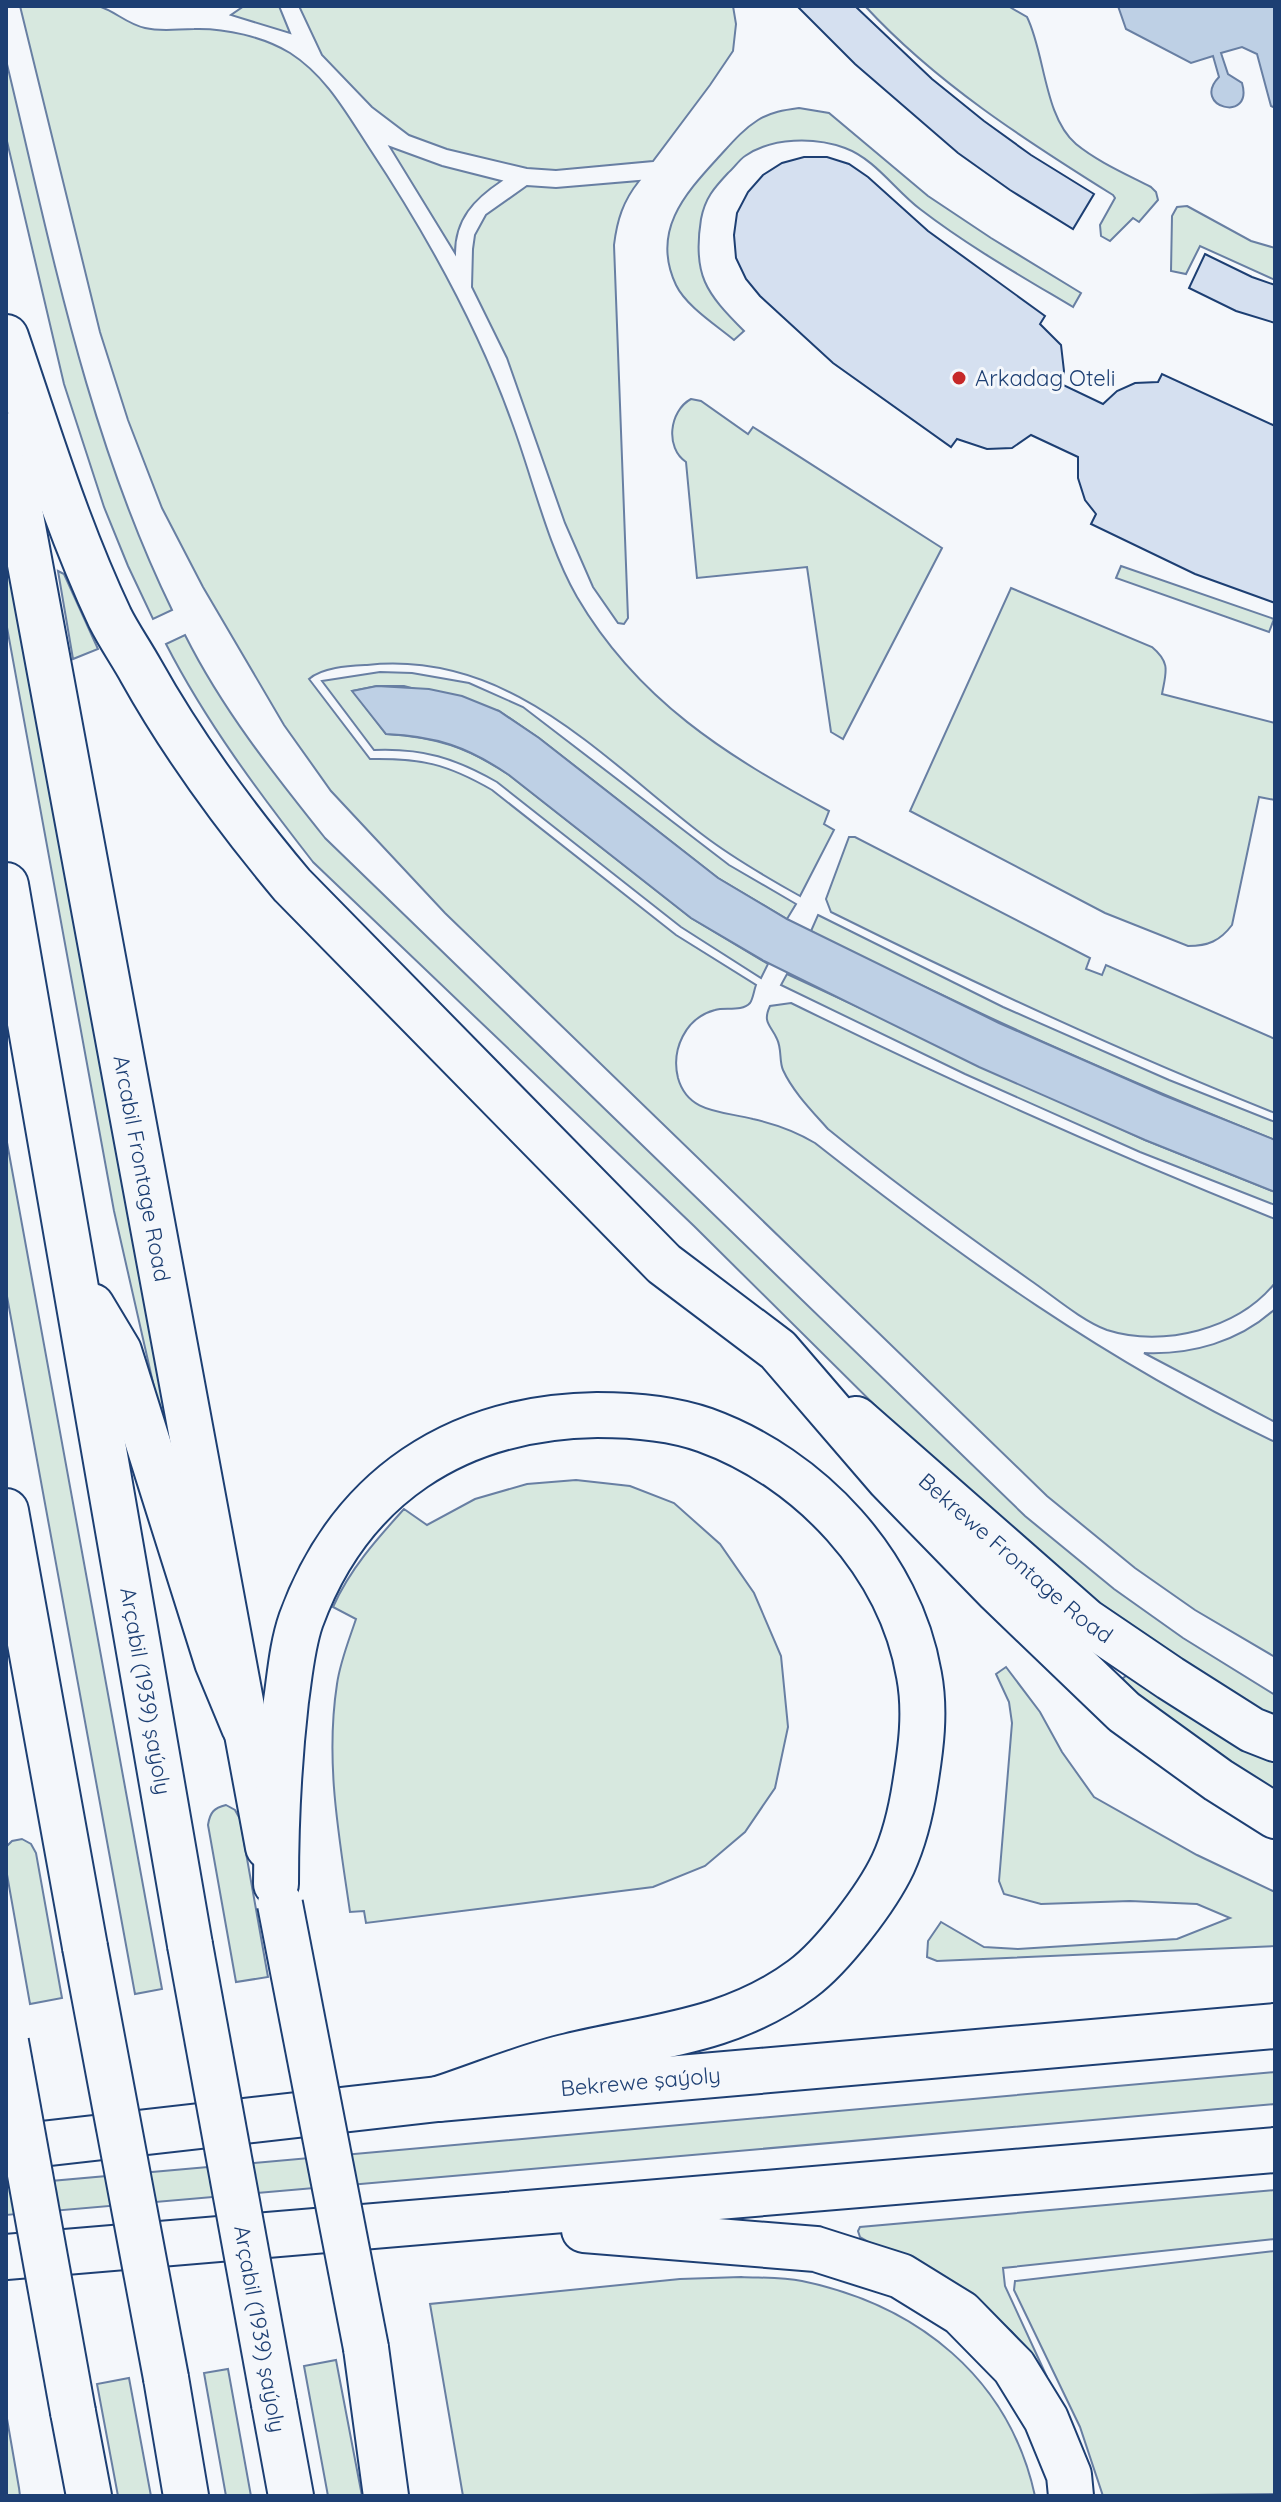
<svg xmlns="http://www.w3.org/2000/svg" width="1281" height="2502" font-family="Quicksand,sans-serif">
  <rect width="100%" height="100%" fill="#f4f7fb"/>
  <g fill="#d7e8df" stroke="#687fa3" stroke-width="2">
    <path d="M 20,6 C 36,6 89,3 101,7 C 116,12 127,24 145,28 C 162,32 177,29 194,29 C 225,28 264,37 290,53 C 326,76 346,113 369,148 C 426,234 477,325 512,423 C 532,477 548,547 577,597 C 638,701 727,756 829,811 L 824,824 L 834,830 L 800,896 C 766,877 733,858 703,835 C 600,756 508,650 367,665 C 349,666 323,667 309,679 L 370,759 C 421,758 447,764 492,790 L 676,935 L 756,985 C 754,990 753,999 750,1003 C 742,1012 725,1007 715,1010 C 685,1018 671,1050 678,1078 C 688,1114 723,1111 753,1119 C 775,1124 795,1131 815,1143 C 960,1257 1108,1363 1275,1442 L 1275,1657 L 1195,1610 L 1135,1568 L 1047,1496 L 445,913 L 331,791 L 284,725 L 203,587 L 162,508 L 128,420 L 100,332 Z"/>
    <path d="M 244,6 L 279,6 L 290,33 L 231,15 Z"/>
    <path d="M 299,6 L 733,6 L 736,24 L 733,51 L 710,85 L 653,161 L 556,170 L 527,168 L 447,149 L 409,135 L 372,107 L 322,55 Z"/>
    <path d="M 865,6 L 1008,6 L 1027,17 C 1045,53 1044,117 1076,144 C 1098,162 1126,174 1151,187 L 1156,192 L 1158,200 L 1139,222 L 1133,218 L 1110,241 L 1101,236 L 1100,225 L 1115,198 L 1113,195 C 1025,140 936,83 865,6 Z"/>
    <path d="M 6,60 C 51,246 87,436 172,610 L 153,619 L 128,566 L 104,507 L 64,384 L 6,137 Z"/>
    <path d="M 799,108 L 829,113 L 928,196 L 991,238 L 1081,293 L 1073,307 C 1021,276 968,246 920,209 C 895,190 875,159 845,148 C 815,137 772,137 745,156 C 739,160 734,168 728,173 C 714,188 705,198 701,219 C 692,275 706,293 744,331 L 734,340 C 716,325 686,306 676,285 C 651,232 684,195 717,159 C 730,145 742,130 758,120 C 771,112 784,110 799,108 Z"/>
    <path d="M 390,147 L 442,166 L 501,181 C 474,199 455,219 455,253 Z"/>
    <path d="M 639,181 C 623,201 617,220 614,245 L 628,618 L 624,624 L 618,623 L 593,587 L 565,523 L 507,358 L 472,287 L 473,249 L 475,235 L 486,215 L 527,186 L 556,188 Z"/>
    <path d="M 1187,206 L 1251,241 L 1275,248 L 1275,280 L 1200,246 L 1186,274 L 1171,271 L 1172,216 L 1177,207 Z"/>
    <path d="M 691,399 L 701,401 L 748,434 L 753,427 L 942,548 L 843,739 L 831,732 L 807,567 L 697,578 L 686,462 C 665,448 669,411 691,399 Z"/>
    <path d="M 6,535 L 171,1439 L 166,1440 L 114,1211 L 6,622 Z"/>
    <path d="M 1121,566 L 1274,619 L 1269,632 L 1116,578 Z"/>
    <path d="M 58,571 L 64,574 L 98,649 L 73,659 Z"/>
    <path d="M 1011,588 L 1152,647 C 1171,663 1166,672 1162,694 L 1275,723 L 1275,800 L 1259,797 L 1232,925 C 1220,941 1208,946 1188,946 L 1105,913 L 910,811 Z"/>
    <path d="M 185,635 C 222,709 273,773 325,838 L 1025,1516 L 1114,1589 L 1183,1638 L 1275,1695 L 1275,1723 L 1099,1614 L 929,1459 L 694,1226 L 313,862 C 259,793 206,722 166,644 Z"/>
    <path d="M 380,672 L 412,673 L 469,683 L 523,707 L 729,865 L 796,904 L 787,919 L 718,878 L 539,738 L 499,711 L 404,686 L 377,686 L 353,691 L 386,734 C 436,737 467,747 509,775 L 691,918 L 768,964 L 761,978 L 681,927 L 497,782 C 455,758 423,748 374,750 L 322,681 Z"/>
    <path d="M 849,837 L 855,837 L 1090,958 L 1086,969 L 1102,975 L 1106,965 L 1275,1039 L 1275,1113 C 1122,1052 978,985 831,912 L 826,899 Z"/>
    <path d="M 818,915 L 1003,1007 L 1169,1080 L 1275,1122 L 1275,1140 C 1161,1094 1048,1046 938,993 C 895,973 852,954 811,931 Z"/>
    <path d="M 787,974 L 1145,1140 L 1275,1192 L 1275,1205 L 1140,1152 L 965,1074 L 781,985 Z"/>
    <path d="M 791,1003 C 950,1081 1110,1153 1275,1219 L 1275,1283 C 1238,1329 1163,1348 1107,1330 C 1082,1321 1052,1295 1030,1280 C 962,1232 893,1182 828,1129 C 813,1112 793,1092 783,1070 C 779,1061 782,1049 777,1039 C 771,1025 762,1023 770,1006 Z"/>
    <path d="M 6,1137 L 162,1989 L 135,1994 L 6,1291 Z"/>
    <path d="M 1275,1309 L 1275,1422 L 1144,1353 C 1191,1355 1239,1342 1275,1309 Z"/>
    <path d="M 576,1480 L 630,1486 L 674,1503 L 720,1544 L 754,1593 L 781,1656 L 788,1727 L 775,1788 L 745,1832 L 705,1866 L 653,1887 L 366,1923 L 364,1911 L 350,1912 C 339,1836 325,1762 337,1684 C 340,1662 349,1640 356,1619 L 333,1607 C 350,1569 376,1540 404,1509 L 427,1525 L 475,1499 L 527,1484 Z"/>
    <path d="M 1006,1667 L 1040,1712 L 1062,1752 L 1094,1797 L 1197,1855 L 1275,1892 L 1275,1946 L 937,1961 L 927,1957 L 928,1941 L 941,1922 L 984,1947 L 1018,1949 L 1177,1939 L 1230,1918 L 1197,1904 L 1130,1901 L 1041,1904 L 1004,1894 L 999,1881 L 1012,1723 L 1009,1702 L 996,1674 Z"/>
    <path d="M 1131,1673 L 1275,1755 L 1275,1798 L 1216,1762 L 1124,1683 L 1123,1678 Z"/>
    <path d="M 226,1805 L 235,1810 L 240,1819 L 268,1977 L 236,1982 L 208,1825 C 210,1812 214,1808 226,1805 Z"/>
    <path d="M 22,1839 L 31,1844 L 36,1853 L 62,1998 L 30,2004 L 6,1869 L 6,1847 L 12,1841 Z"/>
    <path d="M 1275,2072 L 1275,2104 L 6,2215 L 6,2185 Z"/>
    <path d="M 1275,2190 L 1275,2239 L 1003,2268 L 1005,2286 L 1047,2377 L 1012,2332 L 983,2307 L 860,2237 L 858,2231 L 860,2227 Z"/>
    <path d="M 1275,2251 L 1275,2494 L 1103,2496 L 1080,2427 L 1014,2290 L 1015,2281 Z"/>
    <path d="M 741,2277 C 761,2278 782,2277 802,2281 C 917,2305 1009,2377 1035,2496 L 463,2496 L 430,2304 L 680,2279 Z"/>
    <path d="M 336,2360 L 362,2496 L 328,2496 L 304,2366 Z"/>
    <path d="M 228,2369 L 251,2496 L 226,2496 L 204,2373 Z"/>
    <path d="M 129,2378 L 151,2496 L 118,2496 L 97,2384 Z"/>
    <path d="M 6,2413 L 19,2488 L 20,2496 L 6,2496 Z"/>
  </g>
  <g fill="#bed0e5" stroke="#687fa3" stroke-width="2">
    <path d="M 1118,6 L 1275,6 L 1275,108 L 1271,106 L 1257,54 L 1242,47 L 1221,53 L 1228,74 L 1242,83 C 1254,124 1190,107 1219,77 L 1213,56 L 1191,63 L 1126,29 Z"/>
    <path d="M 377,686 L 429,689 L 462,696 L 499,711 L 539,738 L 718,878 L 787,919 L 999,1023 L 1163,1095 L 1275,1140 L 1275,1192 L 1145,1140 L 979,1067 L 764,961 L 691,918 L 509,775 C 468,747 436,736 386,734 L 352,691 Z"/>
  </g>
  <g fill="#d5e0f0" stroke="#1d3f73" stroke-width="2">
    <path d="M 797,6 L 855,6 L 932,79 L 984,121 L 1031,155 L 1094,194 L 1073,229 L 1010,190 L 958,153 L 855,64 Z"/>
    <path d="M 804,157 L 827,157 L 849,164 L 868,177 L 928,231 L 1045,316 L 1040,324 L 1061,345 L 1064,371 L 1061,384 L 1103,404 L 1117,391 L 1135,383 L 1158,382 L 1162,374 L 1275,426 L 1275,603 L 1195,574 L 1091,524 L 1096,514 L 1085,500 L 1078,478 L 1078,457 L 1031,435 L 1012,448 L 987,449 L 957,439 L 951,447 L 833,363 L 760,296 L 746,279 L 736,258 L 734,235 L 737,213 L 748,192 L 763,175 L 782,163 Z"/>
    <path d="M 1205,254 L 1252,277 L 1275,285 L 1275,323 L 1236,311 L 1189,288 Z"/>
  </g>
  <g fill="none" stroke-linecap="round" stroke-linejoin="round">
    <g stroke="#1d3f73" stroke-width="48">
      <g id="minor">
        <path id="s1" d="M 6,435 L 268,1847"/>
        <path id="s2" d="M 856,1419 L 1086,1621 L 1170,1678 L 1252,1730 L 1275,1739"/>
        <path d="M 366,2348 L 386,2496"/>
        <path d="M 73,2412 L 89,2496"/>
      </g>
    </g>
    <g stroke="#1d3f73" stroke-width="48">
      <g id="major">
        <path d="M 6,337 C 38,431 67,527 110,618 C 119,636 131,653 141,671 C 184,748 235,817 292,885 L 664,1264 L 778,1350 L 889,1479 L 998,1591 L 1124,1712 L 1218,1780 L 1275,1816"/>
        <path id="s3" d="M 6,885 L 190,1945"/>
        <path d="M 92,1306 L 119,1351 L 217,1662 L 244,1727"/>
        <path d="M 6,1511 L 85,1947"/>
        <path d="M 276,1884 C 276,1823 279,1762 286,1701 C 290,1674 292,1646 301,1620 C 350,1486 457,1417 597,1415 C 633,1415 671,1418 705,1430 C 810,1468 900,1564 919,1675 C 926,1712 921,1748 915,1785 C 911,1811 904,1840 893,1864 C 877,1898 832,1957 802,1979 C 731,2032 652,2036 569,2056 C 525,2066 482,2085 438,2099"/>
        <path id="s4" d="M 6,2148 L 438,2099 L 1275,2026"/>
        <path d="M 584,2230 L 816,2249 L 901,2276 L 961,2313 L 1014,2367 L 1046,2419 L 1069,2475 L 1071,2496"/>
        <path d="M 6,2257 L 1275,2150"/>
        <path d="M 166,2378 L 186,2496"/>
        <path d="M 274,2404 L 291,2496"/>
      </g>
    </g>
    <use href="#minor" stroke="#f4f7fb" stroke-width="44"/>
    <use href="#major" stroke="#f4f7fb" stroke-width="44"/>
    <g stroke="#1d3f73" stroke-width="48" stroke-linecap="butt">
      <g id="minor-bridge">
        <path d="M 280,1904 L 366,2348"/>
        <path d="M 6,2042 L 73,2412"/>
      </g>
    </g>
    <g stroke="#1d3f73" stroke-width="48" stroke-linecap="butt">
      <g id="major-bridge">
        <path d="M 190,1945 L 274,2404"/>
        <path d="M 85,1947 L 166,2378"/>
      </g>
    </g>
    <use href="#minor-bridge" stroke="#f4f7fb" stroke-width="44"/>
    <use href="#major-bridge" stroke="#f4f7fb" stroke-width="44"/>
  </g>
  <circle fill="#c62828" stroke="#f4f7fb" stroke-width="3" cx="959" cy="378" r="8"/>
  <g text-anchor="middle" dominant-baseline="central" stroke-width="6" stroke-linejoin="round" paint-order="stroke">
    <g font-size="22" fill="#1d3f73" stroke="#f4f7fb" text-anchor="start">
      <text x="975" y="378">Arkadag Oteli</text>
    </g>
    <g font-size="22" fill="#1d3f73" stroke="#f4f7fb">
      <text stroke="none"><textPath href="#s1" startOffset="746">Arcabil Frontage Road</textPath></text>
      <text stroke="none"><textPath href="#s2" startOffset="212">Bekrewe Frontage Road</textPath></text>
      <text stroke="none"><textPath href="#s3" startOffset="818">Arçabil (1939) şaýoly</textPath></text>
      <text stroke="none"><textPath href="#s4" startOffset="638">Bekrewe şaýoly</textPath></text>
      <text transform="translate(260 2329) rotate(80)">Arçabil (1939) şaýoly</text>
    </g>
  </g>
  <rect width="1281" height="2502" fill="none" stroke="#1d3f73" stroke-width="16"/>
</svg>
